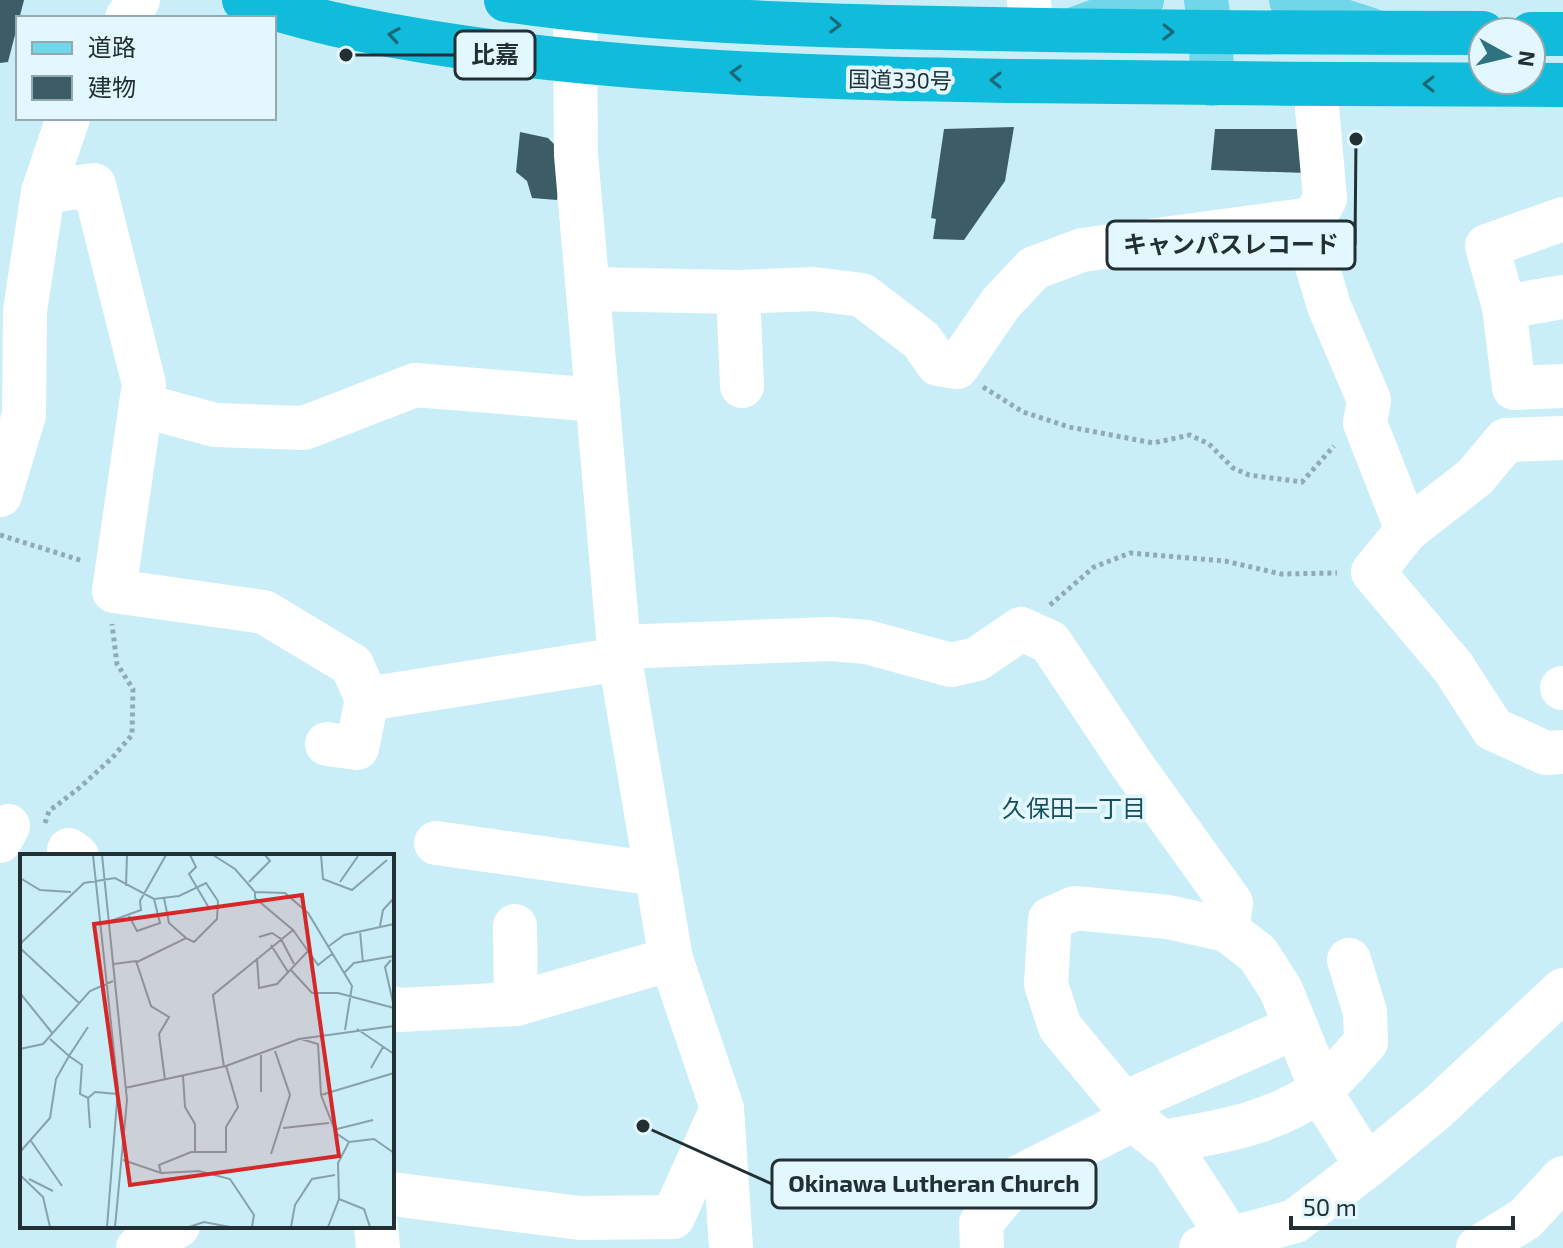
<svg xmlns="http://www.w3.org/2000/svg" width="1563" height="1248" font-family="'Exo 2','Noto Sans JP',sans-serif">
  <rect width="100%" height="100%" fill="#c9eef8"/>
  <g fill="#3c5d65">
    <path d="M 0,0 L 24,0 L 8,62 L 0,63 Z"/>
    <path d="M 1014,127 L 1005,181 L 964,240 L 933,239 L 936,219 L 931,218 L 944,129 Z"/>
    <path d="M 1215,129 L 1310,129 L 1307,173 L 1211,170 Z"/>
    <path d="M 520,132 L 548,138 L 557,147 L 562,165 L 557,200 L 532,198 L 527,181 L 516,172 Z"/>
  </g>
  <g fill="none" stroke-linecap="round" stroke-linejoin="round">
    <g stroke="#8facb4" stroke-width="5" stroke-dasharray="4 4" stroke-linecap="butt">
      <path d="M 983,387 L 1023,412 L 1069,427 L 1153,443 L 1190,435 L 1209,444 L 1233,468 L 1249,475 L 1302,482 L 1334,446"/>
      <path d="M 0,535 L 83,561"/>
      <path d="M 1050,605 L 1094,567 L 1130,553 L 1225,561 L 1281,574 L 1337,573"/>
      <path d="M 45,823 L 49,811 L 78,789 L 112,758 L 132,735 L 133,689 L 117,664 L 112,624"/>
    </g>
    <g stroke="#fff" stroke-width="44">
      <path d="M 1029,0 L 1031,30"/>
      <path d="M 575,9 L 576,155 L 620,659 L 671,959 L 722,1108 L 731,1248"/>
      <path d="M 127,18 L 138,0"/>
      <path d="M 68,118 L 43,192 L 94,185 L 144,384 L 114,591 L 264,612 L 352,665 L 367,699 L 620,659"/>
      <path d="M 1563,219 L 1487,246 L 1504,307 L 1514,388 L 1563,386"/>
      <path d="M 1303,220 L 1329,306 L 1369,400 L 1365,423 L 1407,530 L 1373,572 L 1453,667 L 1493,729 L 1546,753 L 1563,752"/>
      <path d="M 588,289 L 738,292 L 814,289 L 862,295 L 921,340 L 938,364 L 957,367 L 1001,303 L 1034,268 L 1082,250 L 1313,219 L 1325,199 L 1315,84"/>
      <path d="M 738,292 L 742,386"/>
      <path d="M 1504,307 L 1563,297"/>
      <path d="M 141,405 L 215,425 L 304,428 L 415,385 L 598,400"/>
      <path d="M 0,495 L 24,415 L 25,311 L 43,192"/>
      <path d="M 1407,530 L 1475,477 L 1506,440 L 1563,438"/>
      <path d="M 619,647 L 830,639 L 867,642 L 951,665 L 977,659 L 1021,629 L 1050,642 L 1132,765 L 1231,903 L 1227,930 L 1258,954 L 1281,990 L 1319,1083 L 1319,1090 L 1367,1166 L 1437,1108 L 1563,990"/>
      <path d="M 1562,688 L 1563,688"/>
      <path d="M 327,744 L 357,748 L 367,699"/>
      <path d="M 0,841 L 8,826"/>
      <path d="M 436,843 L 657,874"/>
      <path d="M 69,850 L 77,856"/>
      <path d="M 515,926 L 516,1004"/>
      <path d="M 392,1008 L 399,1010 L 516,1004 L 671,959"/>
      <path d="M 1124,1103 L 1296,1027"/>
      <path d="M 1161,1142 C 1214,1133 1274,1124 1318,1091 C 1336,1078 1351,1058 1366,1042 L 1365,1012 L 1349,960"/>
      <path d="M 392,1194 L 580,1218 L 673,1217 L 721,1111"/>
      <path d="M 376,1226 L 378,1248"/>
      <path d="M 1230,1239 L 1295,1221 L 1367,1166"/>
      <path d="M 138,1248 L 178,1226"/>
      <path d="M 982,1248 L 981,1223 L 1019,1177 L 1136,1118"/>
      <path d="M 1201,1248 L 1230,1239 L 1171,1149 L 1145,1129 L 1060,1027 L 1046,984 L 1050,919 L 1075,908 L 1168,917 L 1227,930"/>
      <path d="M 1478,1248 L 1525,1219 L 1563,1178"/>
    </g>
    <g stroke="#70d6e9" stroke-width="44">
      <path d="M 1206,0 L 1211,33 L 1212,84"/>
      <path d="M 1291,0 L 1322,14 L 1371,30"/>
      <path d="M 1072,30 L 1129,9 L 1142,0"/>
    </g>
    <g stroke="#10bbdb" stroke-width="44">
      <path d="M 244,0 C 278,9 312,20 347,27 C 565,72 789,77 1010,81 C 1194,84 1379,84 1563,85"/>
      <path d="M 506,0 C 650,21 795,25 940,28 C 1121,32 1302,33 1483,33"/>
      <path d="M 1531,34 L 1563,34"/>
    </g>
  </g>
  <defs><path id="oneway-chevron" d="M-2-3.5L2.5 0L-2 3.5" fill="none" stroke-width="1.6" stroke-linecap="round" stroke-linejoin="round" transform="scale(2)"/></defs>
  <g stroke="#1b6877">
    <use href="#oneway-chevron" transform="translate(835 25) rotate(2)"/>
    <use href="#oneway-chevron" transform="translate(1168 32) rotate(1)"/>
    <use href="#oneway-chevron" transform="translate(394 35) rotate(-171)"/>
    <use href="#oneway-chevron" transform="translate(736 73) rotate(-177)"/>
    <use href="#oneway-chevron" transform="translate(996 80) rotate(-179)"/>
    <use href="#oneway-chevron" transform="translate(1429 84) rotate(-180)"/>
  </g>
  <g text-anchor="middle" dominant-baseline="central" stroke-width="8" stroke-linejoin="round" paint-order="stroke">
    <g font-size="22" fill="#223034" stroke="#e2f8fe">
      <text transform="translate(900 79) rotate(1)">国道330号</text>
    </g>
    <g font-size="24" fill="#164e5b" stroke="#e2f8fe">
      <text x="1074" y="807">久保田一丁目</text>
    </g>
  </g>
  <g transform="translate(20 854)">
    <rect width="374" height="374" fill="#c9eef8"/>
    <path fill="none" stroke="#86a2aa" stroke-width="2" d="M 73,1 L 98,235 L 87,373M 82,1 L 107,246 L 95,373M 170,1 L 176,13 L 169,20 L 189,54M 193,1 L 215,15 L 235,38 L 265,39 L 288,59 L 332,132 L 325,176M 301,1 L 303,25 L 332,36 L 367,6M 0,24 L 20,36 L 51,38M 229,28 L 250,7 L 245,1M 320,28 L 338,2M 106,32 L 107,1M 144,44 L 149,69 L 166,84M 109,62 L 117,77 L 140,69 L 134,45M 88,68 L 121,56 L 120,47 L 146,1M 360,72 L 363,56 L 374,44M 273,76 L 288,97M 340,77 L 343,109M 239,83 L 252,79 L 261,85 L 274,110M 0,90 L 64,29 L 95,24 L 134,45 L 159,42 L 186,29 L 198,47 L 197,65 L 174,88 L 166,84 L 117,108M 251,91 L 268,118M 309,92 L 324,81 L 374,70M 0,94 L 59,149M 237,104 L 239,134 L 257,130 L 288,97 L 298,111 L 312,100M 371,106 L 365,113 L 374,153M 94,110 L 116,107 L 131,152 L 149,163 L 139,180 L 145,226M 270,115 L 292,139 L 318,139 L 374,154M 324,119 L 334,109 L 374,102M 0,139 L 33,180M 68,173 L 49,202 L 62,211 L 60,240 L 68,244 L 75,238 L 98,240M 337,175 L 374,200M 281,185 L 298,190 L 301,241 L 316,279 L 329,288 L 354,285 L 374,299M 0,195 L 23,190 L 70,137 L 93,127M 241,201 L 241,238M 204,213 L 193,141 L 273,76 L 235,44 L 235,38M 351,214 L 363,193M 163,222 L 165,253 L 175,270 L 175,298M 105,234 L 206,212 L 279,185 L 374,172M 301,241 L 374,219M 68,244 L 70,274M 263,274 L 309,269M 313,276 L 353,266M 11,287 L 42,332M 0,298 L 30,264 L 36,225 L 49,202 L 30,185M 251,300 L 270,241 L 255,197M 103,306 L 141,319 L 139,311 L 171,298 L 206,298 L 206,273 L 218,253 L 206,212M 141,319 L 179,317 L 210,325 L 234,361 L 232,373M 0,321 L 23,343 L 30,373M 9,325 L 33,337M 319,345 L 344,355 L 350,373M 169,373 L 184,368 L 210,373M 271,373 L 275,351 L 292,325 L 315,321M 308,373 L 319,345 L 318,309 L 329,288"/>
    <path fill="#d62828" fill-opacity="0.15" stroke="#d62828" stroke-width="4" d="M 282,41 L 319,302 L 110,331 L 74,70 Z"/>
    <rect width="374" height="374" fill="none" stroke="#223034" stroke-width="4"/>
  </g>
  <path fill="none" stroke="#223034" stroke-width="3" d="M346 55L455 55M1356 139L1355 245M643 1126L772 1184"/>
  <g fill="#223034" stroke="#e2f8fe" stroke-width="3">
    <circle cx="346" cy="55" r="8"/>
    <circle cx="1356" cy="139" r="8"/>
    <circle cx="643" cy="1126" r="8"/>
  </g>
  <g fill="#e2f8fe" stroke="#223034" stroke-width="3">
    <rect x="455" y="31" width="80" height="48" rx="8"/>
    <rect x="1107" y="221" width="248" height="48" rx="8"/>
    <rect x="772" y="1160" width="324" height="48" rx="8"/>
  </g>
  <g font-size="24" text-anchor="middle" font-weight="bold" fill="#223034">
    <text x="495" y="63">比嘉</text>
    <text x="1231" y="253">キャンパスレコード</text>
    <text x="934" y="1192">Okinawa Lutheran Church</text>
  </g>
  <rect x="16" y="16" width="260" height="104" fill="#e2f8fe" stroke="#95a8ad" stroke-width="2"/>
  <rect x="32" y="42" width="40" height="12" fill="#70d6e9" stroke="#95a8ad" stroke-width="2"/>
  <text x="88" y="56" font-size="24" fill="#223034">道路</text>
  <rect x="32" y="76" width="40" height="24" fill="#3c5d65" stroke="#95a8ad" stroke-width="2"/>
  <text x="88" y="96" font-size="24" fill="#223034">建物</text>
  <g transform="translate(1507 56) rotate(98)"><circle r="38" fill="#e2f8fe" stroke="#95a8ad" stroke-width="2"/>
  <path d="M0-6L14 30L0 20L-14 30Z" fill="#2f7383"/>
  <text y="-12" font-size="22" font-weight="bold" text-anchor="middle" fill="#223034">N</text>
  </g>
  <path d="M1291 1216v12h222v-12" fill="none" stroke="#223034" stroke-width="4"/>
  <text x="1303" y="1216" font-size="24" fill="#223034" stroke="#e2f8fe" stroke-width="6" paint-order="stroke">50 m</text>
</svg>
